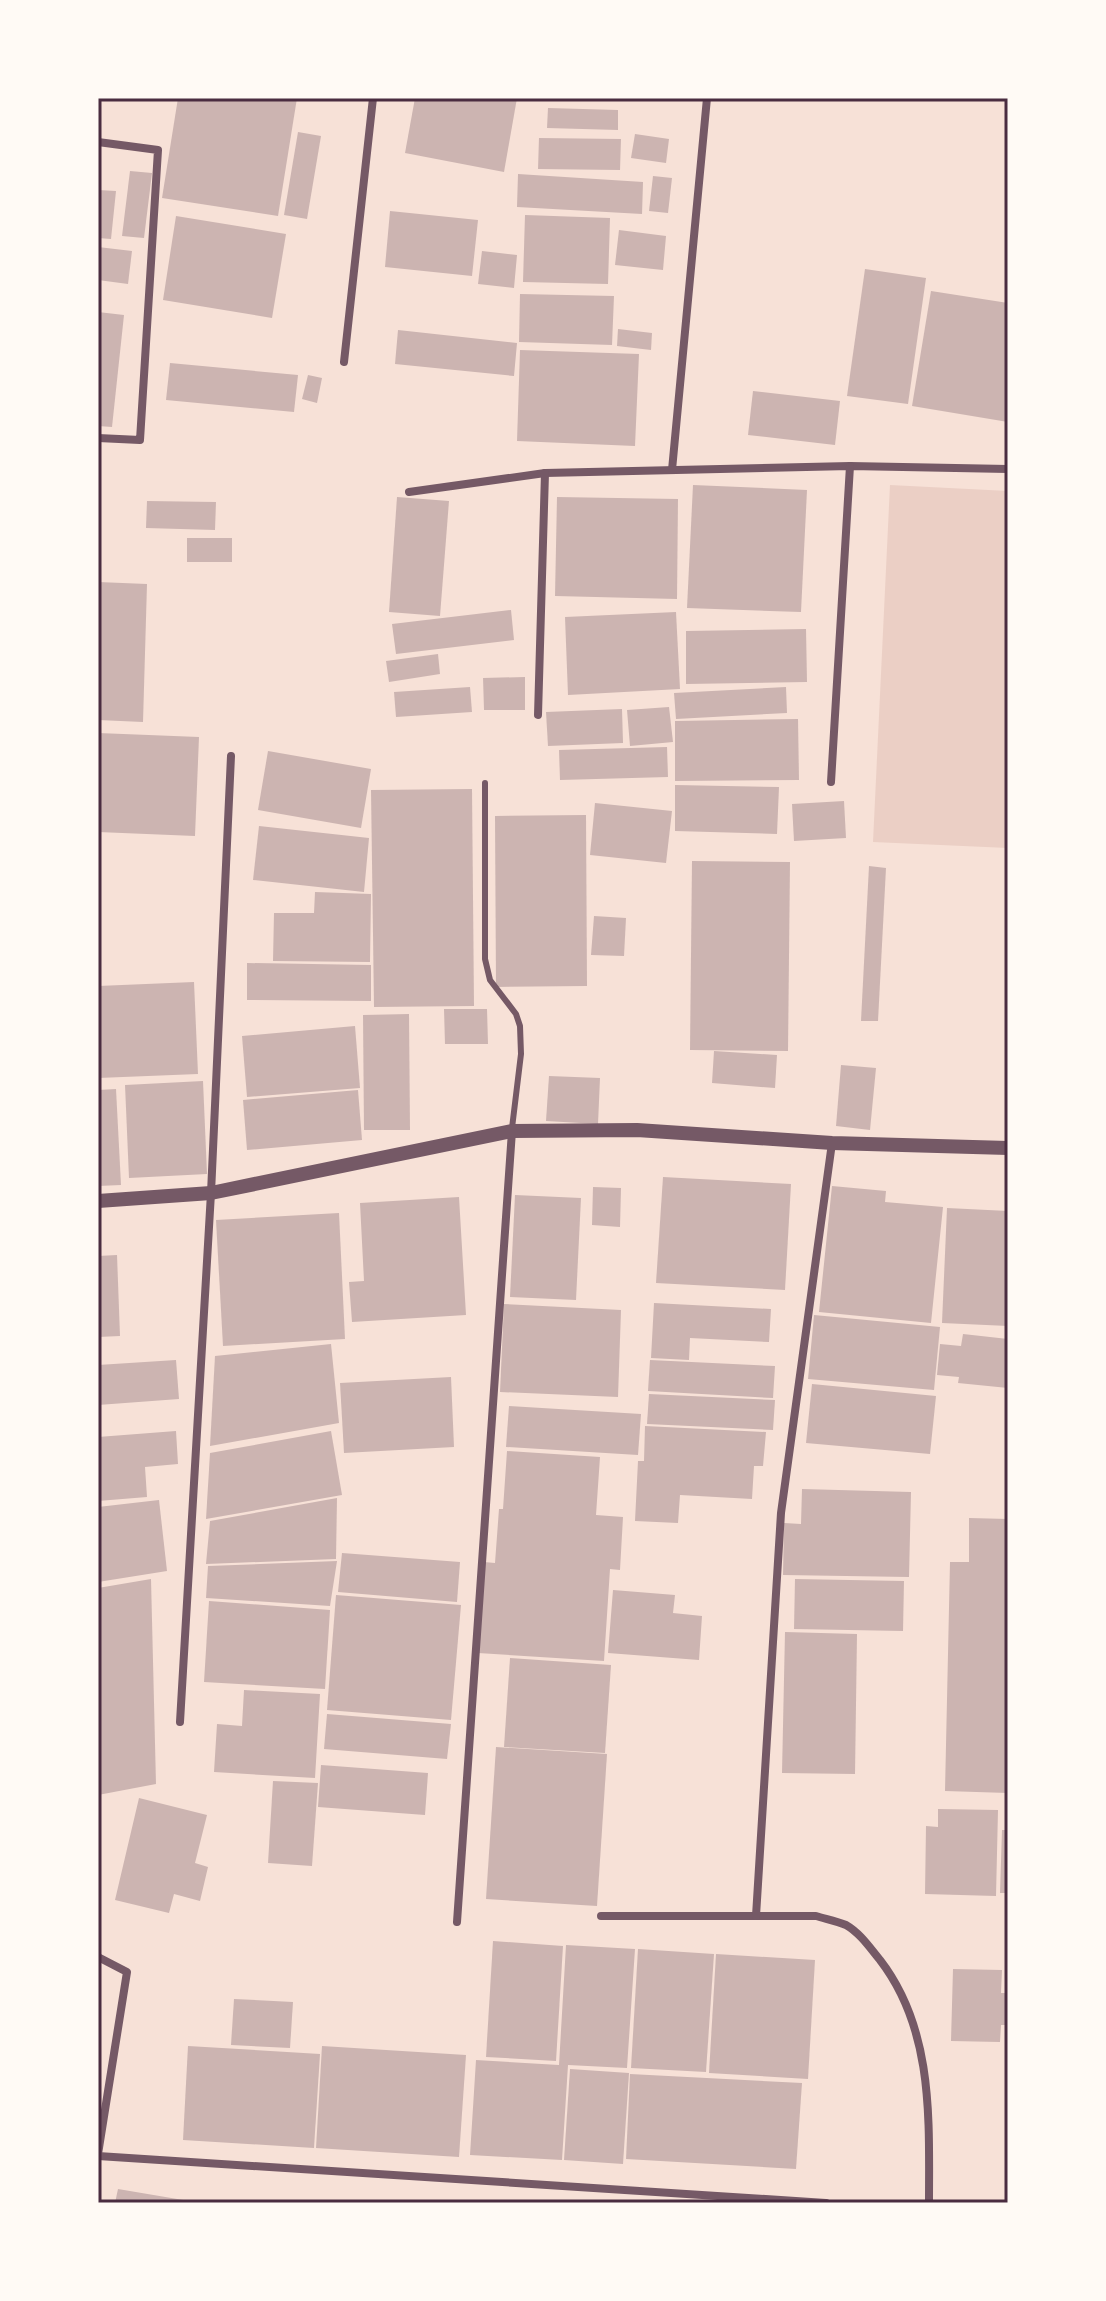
<svg xmlns="http://www.w3.org/2000/svg" width="1106" height="2301" font-family="Lora,serif">
  <rect width="100%" height="100%" fill="#f7e1d7"/>
  <path fill="#ebcfc5" d="M 890,485 L 1008,491 L 1008,848 L 873,842 Z"/>
  <g fill="#ccb4b1">
    <path d="M 178,98 L 297,98 L 278,216 L 162,198 Z"/>
    <path d="M 415,98 L 517,98 L 504,172 L 405,153 Z"/>
    <path d="M 548,108 L 618,110 L 618,130 L 547,128 Z"/>
    <path d="M 298,132 L 321,136 L 307,219 L 284,215 Z"/>
    <path d="M 635,134 L 669,139 L 666,163 L 631,158 Z"/>
    <path d="M 539,138 L 621,139 L 620,170 L 538,169 Z"/>
    <path d="M 130,171 L 152,173 L 144,238 L 122,236 Z"/>
    <path d="M 518,174 L 643,182 L 642,214 L 517,207 Z"/>
    <path d="M 653,176 L 672,178 L 668,213 L 649,211 Z"/>
    <path d="M 98,190 L 116,191 L 111,239 L 98,238 Z"/>
    <path d="M 390,211 L 478,220 L 472,276 L 385,267 Z"/>
    <path d="M 525,215 L 610,218 L 608,284 L 523,282 Z"/>
    <path d="M 176,216 L 286,234 L 272,318 L 163,300 Z"/>
    <path d="M 619,230 L 666,236 L 663,270 L 615,265 Z"/>
    <path d="M 98,247 L 132,251 L 128,284 L 98,280 Z"/>
    <path d="M 482,251 L 517,255 L 514,288 L 478,284 Z"/>
    <path d="M 865,269 L 926,278 L 908,404 L 847,396 Z"/>
    <path d="M 931,291 L 1008,303 L 1008,422 L 912,406 Z"/>
    <path d="M 520,294 L 614,296 L 612,345 L 519,342 Z"/>
    <path d="M 98,312 L 124,315 L 112,427 L 98,426 Z"/>
    <path d="M 618,329 L 652,333 L 651,350 L 617,346 Z"/>
    <path d="M 398,330 L 517,343 L 514,376 L 395,364 Z"/>
    <path d="M 520,350 L 639,354 L 635,446 L 517,441 Z"/>
    <path d="M 170,363 L 298,375 L 294,412 L 166,400 Z"/>
    <path d="M 308,375 L 322,378 L 317,403 L 302,399 Z"/>
    <path d="M 753,391 L 840,401 L 835,445 L 748,435 Z"/>
    <path d="M 693,485 L 807,490 L 801,612 L 687,608 Z"/>
    <path d="M 397,497 L 449,501 L 440,616 L 389,612 Z"/>
    <path d="M 557,497 L 678,499 L 677,599 L 555,596 Z"/>
    <path d="M 147,501 L 216,502 L 215,530 L 146,528 Z"/>
    <rect x="187" y="538" width="45" height="24"/>
    <path d="M 98,582 L 147,584 L 143,722 L 98,720 Z"/>
    <path d="M 511,610 L 514,640 L 396,654 L 392,624 Z"/>
    <path d="M 676,612 L 680,689 L 568,695 L 565,617 Z"/>
    <path d="M 806,629 L 807,682 L 686,684 L 686,631 Z"/>
    <path d="M 438,654 L 440,674 L 389,682 L 386,661 Z"/>
    <path d="M 525,677 L 525,710 L 484,710 L 483,678 Z"/>
    <path d="M 470,687 L 472,712 L 396,717 L 394,692 Z"/>
    <path d="M 786,687 L 787,713 L 676,719 L 674,693 Z"/>
    <path d="M 669,707 L 673,742 L 630,746 L 627,710 Z"/>
    <path d="M 622,709 L 623,743 L 548,746 L 546,712 Z"/>
    <path d="M 798,719 L 799,780 L 675,781 L 675,721 Z"/>
    <path d="M 98,733 L 199,737 L 195,836 L 98,832 Z"/>
    <path d="M 667,747 L 668,777 L 560,780 L 559,750 Z"/>
    <path d="M 268,751 L 371,769 L 361,828 L 258,810 Z"/>
    <path d="M 675,785 L 779,787 L 777,834 L 675,831 Z"/>
    <path d="M 472,789 L 474,1006 L 374,1007 L 371,790 Z"/>
    <path d="M 844,801 L 846,838 L 794,841 L 792,804 Z"/>
    <path d="M 595,803 L 672,811 L 666,863 L 590,855 Z"/>
    <path d="M 586,815 L 587,986 L 496,987 L 495,816 Z"/>
    <path d="M 259,826 L 369,838 L 364,892 L 253,880 Z"/>
    <path d="M 692,861 L 790,862 L 788,1051 L 690,1050 Z"/>
    <path d="M 869,866 L 886,868 L 878,1021 L 861,1021 Z"/>
    <path d="M 315,892 L 371,894 L 370,962 L 273,961 L 274,913 L 314,913 Z"/>
    <path d="M 594,916 L 626,918 L 624,956 L 591,955 Z"/>
    <path d="M 247,963 L 371,965 L 371,1001 L 247,1000 Z"/>
    <path d="M 194,982 L 198,1074 L 98,1078 L 98,986 Z"/>
    <path d="M 444,1009 L 487,1009 L 488,1044 L 445,1044 Z"/>
    <path d="M 409,1014 L 410,1130 L 364,1130 L 363,1015 Z"/>
    <path d="M 355,1026 L 360,1088 L 247,1097 L 242,1036 Z"/>
    <path d="M 714,1051 L 777,1055 L 775,1088 L 712,1083 Z"/>
    <path d="M 841,1065 L 876,1068 L 870,1130 L 836,1126 Z"/>
    <path d="M 549,1076 L 600,1078 L 598,1124 L 546,1121 Z"/>
    <path d="M 203,1081 L 207,1174 L 129,1178 L 125,1085 Z"/>
    <path d="M 116,1089 L 121,1185 L 98,1186 L 98,1090 Z"/>
    <path d="M 358,1090 L 362,1140 L 247,1150 L 243,1100 Z"/>
    <path d="M 663,1177 L 791,1184 L 785,1290 L 656,1283 Z"/>
    <path d="M 832,1186 L 886,1191 L 885,1202 L 943,1207 L 931,1323 L 819,1312 Z"/>
    <path d="M 593,1187 L 621,1188 L 620,1227 L 592,1225 Z"/>
    <path d="M 515,1195 L 581,1198 L 576,1300 L 510,1297 Z"/>
    <path d="M 459,1197 L 466,1315 L 352,1322 L 349,1282 L 364,1281 L 360,1203 Z"/>
    <path d="M 947,1208 L 1008,1211 L 1008,1326 L 942,1323 Z"/>
    <path d="M 339,1213 L 345,1339 L 223,1346 L 216,1220 Z"/>
    <path d="M 117,1255 L 120,1336 L 98,1337 L 98,1256 Z"/>
    <path d="M 654,1303 L 771,1309 L 769,1342 L 690,1338 L 689,1360 L 651,1358 Z"/>
    <path d="M 504,1304 L 621,1310 L 618,1397 L 500,1392 Z"/>
    <path d="M 814,1315 L 940,1327 L 934,1390 L 808,1379 Z"/>
    <path d="M 963,1334 L 1008,1339 L 1008,1388 L 958,1383 L 959,1377 L 937,1375 L 940,1344 L 961,1346 Z"/>
    <path d="M 331,1344 L 339,1423 L 210,1446 L 215,1356 Z"/>
    <path d="M 176,1360 L 179,1399 L 98,1405 L 98,1365 Z"/>
    <path d="M 650,1360 L 775,1366 L 773,1398 L 648,1391 Z"/>
    <path d="M 451,1377 L 454,1447 L 344,1453 L 340,1383 Z"/>
    <path d="M 812,1384 L 936,1396 L 930,1454 L 806,1443 Z"/>
    <path d="M 649,1394 L 775,1400 L 773,1430 L 647,1424 Z"/>
    <path d="M 509,1406 L 641,1414 L 638,1455 L 506,1447 Z"/>
    <path d="M 645,1426 L 766,1432 L 763,1466 L 754,1466 L 752,1499 L 680,1495 L 678,1523 L 635,1521 L 638,1461 L 644,1461 Z"/>
    <path d="M 176,1431 L 178,1464 L 145,1467 L 147,1497 L 98,1501 L 98,1437 Z"/>
    <path d="M 331,1431 L 342,1495 L 206,1519 L 210,1453 Z"/>
    <path d="M 507,1451 L 600,1457 L 596,1515 L 623,1517 L 620,1570 L 610,1569 L 604,1661 L 478,1653 L 484,1562 L 495,1563 L 499,1509 L 503,1509 Z"/>
    <path d="M 802,1489 L 911,1492 L 909,1577 L 783,1575 L 784,1523 L 801,1524 Z"/>
    <path d="M 337,1498 L 336,1559 L 206,1564 L 210,1521 Z"/>
    <path d="M 159,1500 L 167,1571 L 98,1582 L 98,1507 Z"/>
    <path d="M 969,1518 L 1008,1519 L 1008,1793 L 945,1791 L 950,1562 L 969,1562 Z"/>
    <path d="M 342,1553 L 460,1562 L 457,1602 L 338,1592 Z"/>
    <path d="M 337,1561 L 330,1606 L 206,1598 L 208,1566 Z"/>
    <path d="M 151,1579 L 156,1784 L 98,1795 L 98,1588 Z"/>
    <path d="M 795,1579 L 904,1581 L 903,1631 L 794,1629 Z"/>
    <path d="M 613,1590 L 675,1595 L 673,1613 L 702,1616 L 699,1660 L 608,1653 Z"/>
    <path d="M 336,1595 L 461,1605 L 451,1720 L 327,1710 Z"/>
    <path d="M 209,1601 L 330,1610 L 325,1689 L 204,1682 Z"/>
    <path d="M 785,1632 L 857,1634 L 855,1774 L 782,1773 Z"/>
    <path d="M 510,1658 L 611,1665 L 605,1753 L 504,1747 Z"/>
    <path d="M 244,1690 L 320,1694 L 315,1778 L 214,1772 L 217,1724 L 242,1726 Z"/>
    <path d="M 327,1714 L 451,1724 L 447,1759 L 324,1749 Z"/>
    <path d="M 496,1747 L 607,1754 L 597,1906 L 486,1899 Z"/>
    <path d="M 321,1765 L 428,1773 L 425,1815 L 318,1807 Z"/>
    <path d="M 273,1781 L 318,1783 L 312,1866 L 268,1863 Z"/>
    <path d="M 139,1798 L 207,1815 L 195,1863 L 208,1867 L 200,1901 L 174,1894 L 169,1913 L 115,1900 Z"/>
    <path d="M 938,1809 L 998,1810 L 996,1896 L 925,1894 L 926,1826 L 938,1827 Z"/>
    <path d="M 1002,1830 L 1008,1830 L 1008,1893 L 1000,1893 Z"/>
    <path d="M 493,1941 L 563,1946 L 556,2061 L 486,2057 Z"/>
    <path d="M 566,1945 L 635,1949 L 627,2068 L 568,2065 L 562,2160 L 470,2155 L 476,2060 L 559,2065 Z"/>
    <path d="M 638,1949 L 714,1954 L 706,2072 L 631,2068 Z"/>
    <path d="M 716,1954 L 815,1960 L 808,2079 L 709,2073 Z"/>
    <path d="M 953,1969 L 1002,1970 L 1001,1993 L 1008,1993 L 1008,2025 L 1001,2025 L 1000,2042 L 951,2041 Z"/>
    <path d="M 234,1999 L 293,2002 L 290,2048 L 231,2045 Z"/>
    <path d="M 188,2046 L 320,2054 L 314,2148 L 183,2140 Z"/>
    <path d="M 322,2046 L 466,2055 L 459,2157 L 316,2148 Z"/>
    <path d="M 570,2069 L 629,2073 L 623,2164 L 564,2160 Z"/>
    <path d="M 630,2074 L 802,2083 L 796,2169 L 626,2159 Z"/>
    <path d="M 118,2189 L 189,2201 L 189,2203 L 115,2203 Z"/>
  </g>
  <g fill="none" stroke-linecap="round" stroke-linejoin="round">
    <path stroke="#755966" stroke-width="6" d="M 485,783 L 485,959 L 490,980 L 516,1014 L 520,1026 L 521,1054 L 512,1128"/>
    <g stroke="#755966" stroke-width="8">
      <path d="M 98,142 L 158,150 L 140,440 L 98,438"/>
      <path d="M 344,362 L 373,98"/>
      <path d="M 672,470 L 707,98"/>
      <path d="M 409,492 L 545,473 L 850,466 L 1008,469"/>
      <path d="M 538,715 L 545,473"/>
      <path d="M 831,782 L 850,466"/>
      <path d="M 180,1722 L 211,1193 L 231,756"/>
      <path d="M 601,1916 L 816,1916 C 826,1919 837,1921 846,1925 C 860,1933 870,1948 880,1960 C 934,2030 929,2120 929,2203"/>
      <path d="M 756,1916 L 781,1513 L 832,1143"/>
      <path d="M 457,1922 L 512,1131"/>
      <path d="M 98,1957 L 127,1972 L 98,2154"/>
      <path d="M 98,2156 L 826,2203"/>
    </g>
    <path stroke="#755966" stroke-width="14" d="M 98,1201 L 211,1193 L 512,1131 L 637,1130 L 832,1143 L 1008,1148"/>
  </g>
  <rect width="1106" height="2301" fill="none" stroke="#fffaf5" stroke-width="200"/>
  <rect x="100" y="100" width="906" height="2101" fill="none" stroke="#4a2c40" stroke-width="3"/>
</svg>
